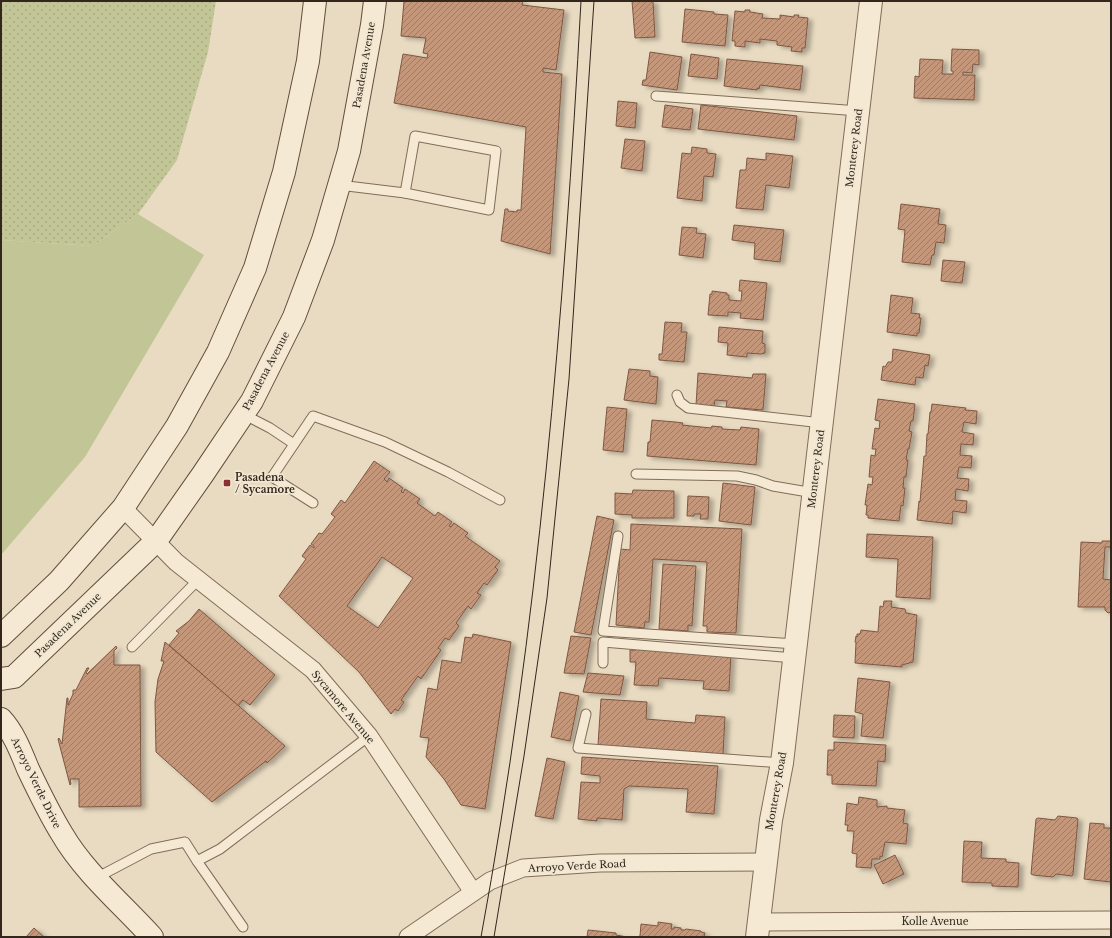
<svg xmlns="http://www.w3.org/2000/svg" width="1112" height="938" font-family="'Libre Baskerville',serif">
  <defs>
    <pattern id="grass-dots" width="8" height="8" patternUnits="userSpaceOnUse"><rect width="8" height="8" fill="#c2c696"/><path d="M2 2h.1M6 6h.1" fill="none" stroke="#a7aa81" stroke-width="1.8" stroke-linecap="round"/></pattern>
    <pattern id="building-hatch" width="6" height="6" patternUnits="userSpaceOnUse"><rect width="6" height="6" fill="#c4967a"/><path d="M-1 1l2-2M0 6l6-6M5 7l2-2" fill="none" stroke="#a07a63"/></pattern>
    <filter id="shadow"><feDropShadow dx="4.5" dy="2.5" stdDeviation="2" flood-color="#0004"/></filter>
  </defs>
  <rect width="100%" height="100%" fill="#e9dbc1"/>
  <path fill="url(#grass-dots)" d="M 1,1 L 216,1 L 208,52 L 177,160 L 138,214 L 93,246 L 1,240 Z"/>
  <path fill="#c2c696" d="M 138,214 L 204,255 L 85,457 L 1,555 L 1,240 L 93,246 Z"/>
  <g fill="url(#building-hatch)" stroke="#7e5742" fill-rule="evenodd" filter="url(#shadow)">
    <path d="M 404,1 L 523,1 L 522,5 L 564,10 L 556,70 L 543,68 L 543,72 L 562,74 L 550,254 L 501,241 L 505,209 L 508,209 L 508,211 L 517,212 L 517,210 L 521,210 L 526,127 L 394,103 L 403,54 L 427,58 L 428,54 L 423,53 L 426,38 L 401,36 Z"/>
    <path d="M 632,1 L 653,1 L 655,37 L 635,38 Z"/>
    <path d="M 685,9 L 714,12 L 714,14 L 728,15 L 725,46 L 682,42 Z"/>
    <path d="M 745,10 L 750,10 L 750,12 L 763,14 L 762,18 L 780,19 L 780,15 L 794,17 L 794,15 L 799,15 L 798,17 L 808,18 L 805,48 L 802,48 L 802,52 L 791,51 L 792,47 L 777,45 L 777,41 L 760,39 L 760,43 L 745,41 L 745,47 L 735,46 L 735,41 L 732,41 L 735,11 L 745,12 Z"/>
    <path d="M 952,49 L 979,50 L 979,65 L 973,64 L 972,73 L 963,72 L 963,75 L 975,75 L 974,100 L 914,98 L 915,76 L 919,77 L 920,59 L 943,60 L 942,74 L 953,74 L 953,71 L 951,71 Z"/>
    <path d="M 650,52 L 682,57 L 677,90 L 642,85 L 643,80 L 646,80 Z"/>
    <path d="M 691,54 L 719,58 L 717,79 L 688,76 Z"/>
    <path d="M 727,59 L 803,66 L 800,90 L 760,85 L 759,89 L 757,88 L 757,90 L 724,86 Z"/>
    <path d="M 618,101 L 637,103 L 635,128 L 616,126 Z"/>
    <path d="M 665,105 L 693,109 L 690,130 L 662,127 Z"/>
    <path d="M 701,105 L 797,116 L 794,140 L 698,129 Z"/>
    <path d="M 625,139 L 645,141 L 642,171 L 621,168 Z"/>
    <path d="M 692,147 L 707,149 L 707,153 L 716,154 L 713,177 L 704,176 L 702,201 L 677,198 L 682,153 L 691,154 Z"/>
    <path d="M 766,153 L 793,156 L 789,188 L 766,185 L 763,210 L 736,208 L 740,170 L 746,170 L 747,158 L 766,160 Z"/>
    <path d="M 901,204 L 940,209 L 938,224 L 946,225 L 944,243 L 936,242 L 934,255 L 932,255 L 930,265 L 902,262 L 905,230 L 898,229 Z"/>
    <path d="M 734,225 L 784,230 L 780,262 L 754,259 L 755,243 L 732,240 Z"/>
    <path d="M 682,227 L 697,228 L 696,233 L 706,234 L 703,258 L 679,255 Z"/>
    <path d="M 943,260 L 965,262 L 962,283 L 941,281 Z"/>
    <path d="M 740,280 L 767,283 L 763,320 L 740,318 L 741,313 L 728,312 L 728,316 L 708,315 L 710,294 L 712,294 L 712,291 L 727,293 L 727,295 L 729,295 L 729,300 L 741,301 L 742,291 L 739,291 Z"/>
    <path d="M 891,295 L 913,298 L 911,313 L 920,314 L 919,318 L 921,318 L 919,333 L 917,333 L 917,336 L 887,332 Z"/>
    <path d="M 665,322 L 682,323 L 681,332 L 687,332 L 684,362 L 659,360 L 659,354 L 662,354 Z"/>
    <path d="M 719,327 L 763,331 L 762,343 L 765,344 L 765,353 L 761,354 L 747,353 L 747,357 L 727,355 L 728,343 L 718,342 Z"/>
    <path d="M 893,349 L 930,355 L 928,366 L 925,365 L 923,378 L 916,377 L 915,385 L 881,380 L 883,366 L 885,367 L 888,362 L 892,362 Z"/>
    <path d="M 629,369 L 650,371 L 650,376 L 658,377 L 656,404 L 624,400 Z"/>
    <path d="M 698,373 L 752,378 L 753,374 L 766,374 L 763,410 L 726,407 L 727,401 L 715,400 L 714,406 L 696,405 Z"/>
    <path d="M 878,399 L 915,404 L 913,421 L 911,421 L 909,431 L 912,432 L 909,449 L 908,449 L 906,460 L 908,460 L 906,477 L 904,477 L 903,488 L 905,488 L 903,506 L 901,505 L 899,521 L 868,518 L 868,515 L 866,515 L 867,505 L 865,505 L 868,484 L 872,485 L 873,477 L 869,477 L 871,455 L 875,456 L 876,449 L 872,449 L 875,428 L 879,429 L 880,421 L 875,420 Z"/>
    <path d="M 932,404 L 966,408 L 965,410 L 977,411 L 976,424 L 964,422 L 962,432 L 974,434 L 973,445 L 961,444 L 960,455 L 972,456 L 971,468 L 959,467 L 957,478 L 969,479 L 968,491 L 956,489 L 955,500 L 967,501 L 966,513 L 953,511 L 952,524 L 917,520 L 919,501 L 920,502 L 924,456 L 926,456 L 926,452 L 927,434 L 928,434 L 930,412 L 931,412 Z"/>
    <path d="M 607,407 L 627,409 L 623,452 L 603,450 Z"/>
    <path d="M 652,420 L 675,422 L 683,423 L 682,425 L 711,428 L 712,426 L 722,427 L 722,429 L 740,430 L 741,427 L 759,429 L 756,465 L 647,456 L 648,442 L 650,442 Z"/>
    <path d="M 374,461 L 390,472 L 384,479 L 387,482 L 389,478 L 403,488 L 401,491 L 403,493 L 405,489 L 420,499 L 417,503 L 435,516 L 438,512 L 452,522 L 449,526 L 451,527 L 454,523 L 468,533 L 465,536 L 500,561 L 495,567 L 498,570 L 487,585 L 484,583 L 477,593 L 481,595 L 471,609 L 468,606 L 456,623 L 459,626 L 449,640 L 445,638 L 438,648 L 441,650 L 421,679 L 418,676 L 401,700 L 404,702 L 398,711 L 395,709 L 391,714 L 359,672 L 279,596 L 306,559 L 302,556 L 310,545 L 314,548 L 314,546 L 311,544 L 319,533 L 322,534 L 335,517 L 331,514 L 341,500 L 345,503 ZM 382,557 L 413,578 L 378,628 L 347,606 Z"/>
    <path d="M 723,483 L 755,487 L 751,525 L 719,521 Z"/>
    <path d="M 633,490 L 674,491 L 674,518 L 632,518 L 632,515 L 615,514 L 615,493 L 632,494 Z"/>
    <path d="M 688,496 L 709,497 L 708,519 L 700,519 L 701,514 L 694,514 L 694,516 L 687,516 Z"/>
    <path d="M 597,516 L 614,520 L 591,635 L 574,632 Z"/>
    <path d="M 631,524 L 742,529 L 736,633 L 707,632 L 707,626 L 703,626 L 707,562 L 653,559 L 649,622 L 645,622 L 644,628 L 616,625 L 620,549 L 630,550 Z"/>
    <path d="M 867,534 L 933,537 L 930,599 L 896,597 L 898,559 L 866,557 Z"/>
    <path d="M 1102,541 L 1111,541 L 1111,547 L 1105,547 L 1103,579 L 1111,580 L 1111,612 L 1108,613 L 1105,610 L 1105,607 L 1078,607 L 1081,542 L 1102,543 Z"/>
    <path d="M 663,564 L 696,566 L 692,626 L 688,625 L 688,631 L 659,629 Z"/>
    <path d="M 884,601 L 892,601 L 891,607 L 905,609 L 906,613 L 917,615 L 913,662 L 902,665 L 902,667 L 855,663 L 856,642 L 855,642 L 856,636 L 857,637 L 857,634 L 860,634 L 861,630 L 878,632 L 880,606 L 883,607 Z"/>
    <path d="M 199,609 L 275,675 L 250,705 L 243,700 L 238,706 L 169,645 L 179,633 L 176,631 L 189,621 Z"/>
    <path d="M 473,634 L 511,642 L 485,809 L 461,805 L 444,779 L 426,757 L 429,738 L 420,737 L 428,688 L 437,690 L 442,660 L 461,663 L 465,637 L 472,638 Z"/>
    <path d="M 571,636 L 591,638 L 584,674 L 564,673 Z"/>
    <path d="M 165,642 L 285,746 L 267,763 L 266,761 L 212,802 L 156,752 L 155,702 L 158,679 L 164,661 L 161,661 Z"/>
    <path d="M 116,646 L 117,648 L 114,651 L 114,665 L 140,665 L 141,806 L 79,807 L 79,779 L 70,779 L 71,784 L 70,785 L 58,739 L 59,738 L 62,744 L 67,698 L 68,698 L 68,705 L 73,694 L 73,690 L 76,690 L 87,668 L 89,668 L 86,673 L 87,674 Z"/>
    <path d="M 636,647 L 731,653 L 729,691 L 703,689 L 704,681 L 659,678 L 658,686 L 634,685 L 636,662 L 630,662 L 630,650 L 636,650 Z"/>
    <path d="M 588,673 L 624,676 L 620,695 L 583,692 Z"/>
    <path d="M 858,678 L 890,682 L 883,738 L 861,736 L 863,714 L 855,712 Z"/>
    <path d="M 560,692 L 579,696 L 570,741 L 551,737 Z"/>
    <path d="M 601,699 L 647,702 L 646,719 L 695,723 L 696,715 L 725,717 L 723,754 L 598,745 Z"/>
    <path d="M 834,715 L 855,716 L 854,738 L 833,737 Z"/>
    <path d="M 834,742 L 886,745 L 885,762 L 878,761 L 876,786 L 832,784 L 832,775 L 827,775 L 828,750 L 834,750 Z"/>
    <path d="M 582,757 L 718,766 L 714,814 L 686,812 L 688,789 L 629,786 L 624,789 L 622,820 L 597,818 L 597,821 L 578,819 L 581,782 L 600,783 L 600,776 L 581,774 Z"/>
    <path d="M 547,758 L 565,762 L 553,819 L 535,816 Z"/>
    <path d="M 859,797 L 877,800 L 877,807 L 887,806 L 887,808 L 905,810 L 903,823 L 908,824 L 906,844 L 885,842 L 882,857 L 880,856 L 880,859 L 872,859 L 871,868 L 856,867 L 857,854 L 852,853 L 854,831 L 847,831 L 848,825 L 845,825 L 847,803 L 858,805 Z"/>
    <path d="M 1058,816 L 1077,818 L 1078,819 L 1073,874 L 1072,876 L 1056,874 L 1053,877 L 1033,875 L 1031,874 L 1036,819 L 1038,818 L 1055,820 Z"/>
    <path d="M 1090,823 L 1104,824 L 1104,828 L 1111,828 L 1111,882 L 1084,879 Z"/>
    <path d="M 964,841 L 982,842 L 981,858 L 1006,859 L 1006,862 L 1019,863 L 1018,887 L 992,886 L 992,883 L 962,882 Z"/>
    <path d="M 895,855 L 904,874 L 883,884 L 874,865 Z"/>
    <path d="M 658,922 L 672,924 L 671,929 L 674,929 L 674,927 L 681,928 L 681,930 L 685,930 L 686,929 L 701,931 L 701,932 L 705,933 L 704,937 L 637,937 L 640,936 L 641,924 L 658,926 Z"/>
    <path d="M 34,928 L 44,937 L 26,937 Z"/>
    <path d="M 588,930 L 616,933 L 616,935 L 627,937 L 587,937 Z"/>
  </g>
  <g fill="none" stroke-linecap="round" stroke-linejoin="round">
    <g stroke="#816d5a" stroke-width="11">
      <g id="service">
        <path d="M 656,96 L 859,111"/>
        <path d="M 415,136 L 496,151 L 489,210 L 405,193 Z"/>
        <path d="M 339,185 L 405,193"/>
        <path d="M 677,395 L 680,402 L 688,408 L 822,423"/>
        <path d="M 243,414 L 270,428 L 294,444"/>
        <path d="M 636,474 L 737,476 L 756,480 L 773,486 L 814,493"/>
        <path d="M 313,503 L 272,477 L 313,416 L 385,442 L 448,472 L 500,500"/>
        <path d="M 618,536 L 603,631 L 796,644"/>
        <path d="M 132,647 L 198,580"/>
        <path d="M 603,663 L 603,642 L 794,658"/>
        <path d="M 586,714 L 578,748 L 782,763"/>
        <path d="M 197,861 L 243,927"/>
        <path d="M 96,878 L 151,849 L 185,842 L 197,861 L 220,849 L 369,736"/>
      </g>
    </g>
    <g stroke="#816d5a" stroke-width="19">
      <g id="minor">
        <path d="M 123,508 L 176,562 L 313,670 L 369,736 L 473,892"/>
        <path d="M 758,922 L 1111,920"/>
        <path d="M 408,937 L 490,881 L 523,868 L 600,863 L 765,862"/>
      </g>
    </g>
    <g stroke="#816d5a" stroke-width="24">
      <path id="tertiary" d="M 757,937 L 771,820 L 782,763 L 871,1"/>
    </g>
    <g stroke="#624e3e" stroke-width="24">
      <g id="secondary">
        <path d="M 1,636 L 59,581 L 123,508 L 177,426 L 218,352 L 255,268 L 284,172 L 308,61 L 315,1"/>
        <path d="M 1,679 L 14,677 L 156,541 L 203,474 L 252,401 L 294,317 L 323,240 L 349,151 L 372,25 L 375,1"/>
        <path d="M 1,719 C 14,733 21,752 28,769 C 39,792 49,813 62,834 C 84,872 122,904 152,937"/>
      </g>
    </g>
    <use href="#service" stroke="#f5e9d3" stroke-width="9"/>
    <use href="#minor" stroke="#f5e9d3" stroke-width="17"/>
    <use href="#tertiary" stroke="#f5e9d3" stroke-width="22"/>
    <use href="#secondary" stroke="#f5e9d3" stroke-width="22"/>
    <g stroke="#32261d" stroke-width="1">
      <path d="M 481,937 C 538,628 564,315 581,1"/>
      <path d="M 494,937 L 524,756 L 547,598 L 569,379 L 594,1"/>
    </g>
  </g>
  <rect fill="#8a3035" stroke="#f1e6d0" stroke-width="1.5" x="223" y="479" width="8" height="8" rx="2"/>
  <g text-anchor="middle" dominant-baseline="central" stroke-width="3.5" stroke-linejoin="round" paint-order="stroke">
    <g font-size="10" fill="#32261d" stroke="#f1e6d0">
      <text transform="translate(364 65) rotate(-80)">Pasadena Avenue</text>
      <text transform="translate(854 148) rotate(-83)">Monterey Road</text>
      <text transform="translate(266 371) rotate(-62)">Pasadena Avenue</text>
      <text transform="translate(816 469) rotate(-83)">Monterey Road</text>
      <text transform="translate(68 625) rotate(-44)">Pasadena Avenue</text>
      <text transform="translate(343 707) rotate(50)">Sycamore Avenue</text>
      <text transform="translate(36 783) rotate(64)">Arroyo Verde Drive</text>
      <text transform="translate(776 791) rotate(-80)">Monterey Road</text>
      <text transform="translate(577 866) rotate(-3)">Arroyo Verde Road</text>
      <text x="935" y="921">Kolle Avenue</text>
    </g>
    <g font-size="10" font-weight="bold" fill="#32261d" stroke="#f1e6d0" text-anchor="start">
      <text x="235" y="477">Pasadena<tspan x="235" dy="12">/ Sycamore</tspan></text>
    </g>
  </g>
  <rect width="1112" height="938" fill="none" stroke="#32261d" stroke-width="4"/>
</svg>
